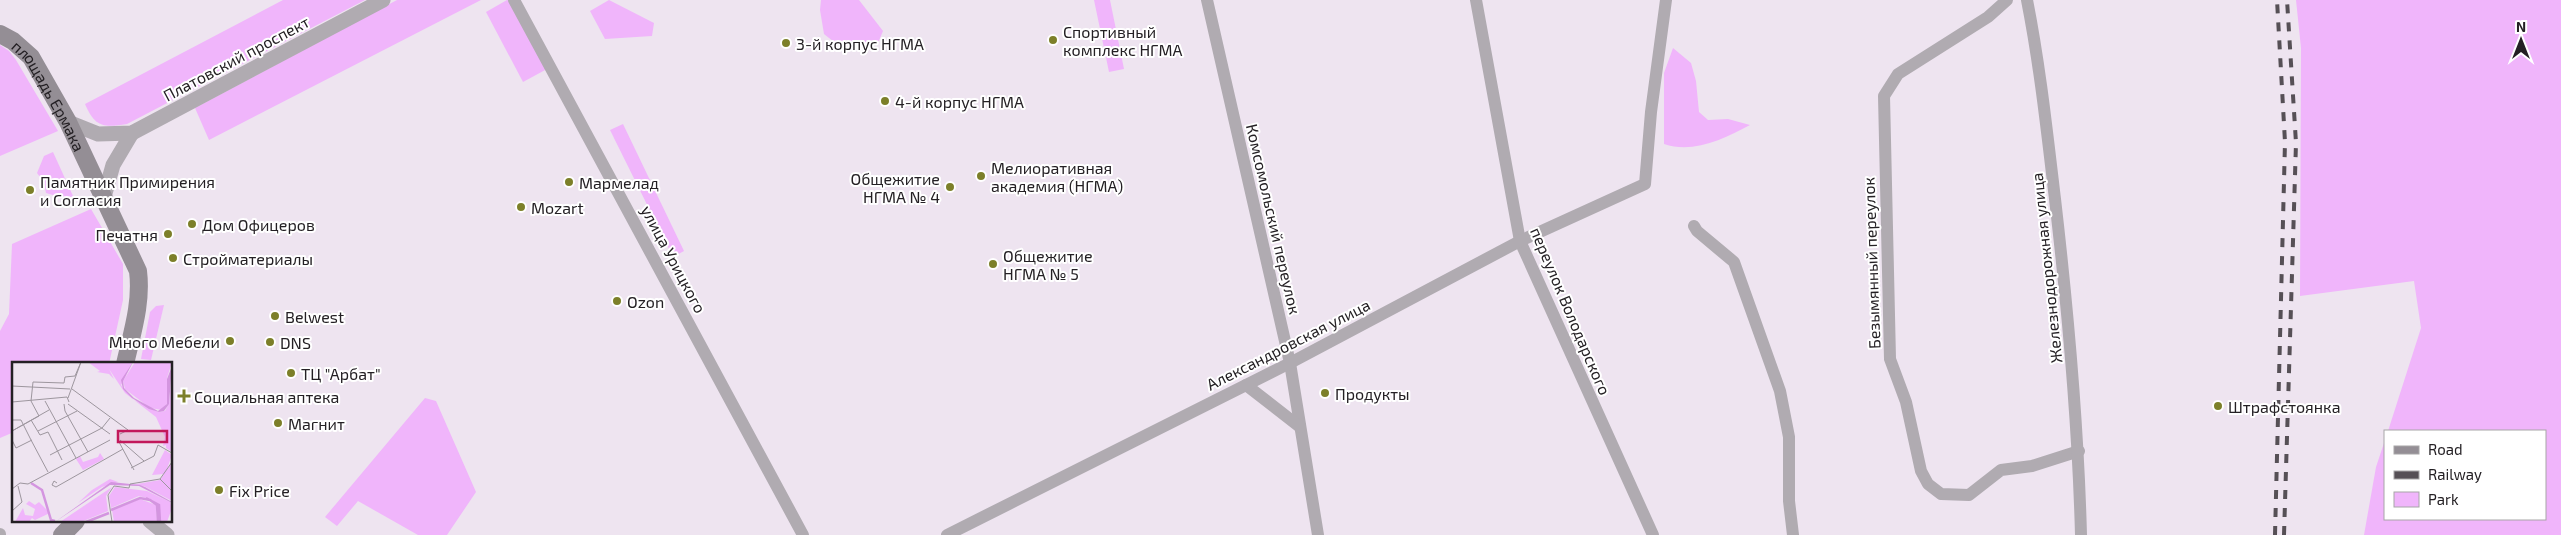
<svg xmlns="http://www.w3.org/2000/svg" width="2561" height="535" font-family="'Exo 2',sans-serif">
  <rect width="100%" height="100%" fill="#eee4f0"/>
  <g fill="#f0b5fb">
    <path d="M 283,0 L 365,0 L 127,124 C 103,128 95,127 85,104 Z"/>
    <path d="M 397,0 L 481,0 L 209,140 L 195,108 Z"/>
    <path d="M 507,0 L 510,0 L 547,69 L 523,82 L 486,12 Z"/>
    <path d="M 609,0 L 654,23 L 652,36 L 605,39 L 590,11 Z"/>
    <path d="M 821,0 L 859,0 L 883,31 L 878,43 C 851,53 847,53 824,34 L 820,10 Z"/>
    <path d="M 1094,0 L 1110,0 L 1124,69 L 1109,72 Z"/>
    <path d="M 2296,0 L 2561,0 L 2561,535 L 2364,535 L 2376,467 L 2385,440 L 2385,519 L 2545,519 L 2545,431 L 2388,431 L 2421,328 L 2414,281 L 2300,296 L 2301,48 Z"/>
    <path d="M 0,45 L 9,51 L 16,60 L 58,131 L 0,156 Z"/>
    <path d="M 1673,48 L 1691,63 L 1696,81 L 1699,112 L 1708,120 L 1728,119 L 1750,125 C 1724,139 1693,154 1664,144 L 1664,73 Z"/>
    <path d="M 623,124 L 684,251 L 673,257 L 610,130 Z"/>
    <path d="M 53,152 L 73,196 L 66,199 L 46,193 L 44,182 L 37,173 L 44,156 Z"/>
    <path d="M 91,209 L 123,264 L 123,300 L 109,364 L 14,364 L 14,432 L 0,438 L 0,331 L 9,314 L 12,244 Z"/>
    <path d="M 164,305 L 151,360 L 141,359 L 150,312 L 156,306 Z"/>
    <path d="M 425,398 L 436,401 L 476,492 L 447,535 L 418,535 L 358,501 L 337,526 L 325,517 Z"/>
  </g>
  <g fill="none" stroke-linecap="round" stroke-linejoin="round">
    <g stroke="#b0abb1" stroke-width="12">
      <path d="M 514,0 L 803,535"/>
      <path d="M 1207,0 L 1290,363 L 1318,535"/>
      <path d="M 1476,0 L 1520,241 L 1653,535"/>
      <path d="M 2007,0 L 1988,17 L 1898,74 L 1884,96 L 1890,359 L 1906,402 L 1921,471 L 1928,484 L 1941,494 L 1969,495 L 2001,470 L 2032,466 L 2079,451"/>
      <path d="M 2027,0 C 2040,66 2047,132 2055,199 C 2068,311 2078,422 2081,535"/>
      <path d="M 1694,226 L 1697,231 L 1734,262 L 1780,391 L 1789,437 L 1789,501 L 1793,535"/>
      <path d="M 1246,385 L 1300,427"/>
      <path d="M 0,534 L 0,535"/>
      <path d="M 947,535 L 1290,363 L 1520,241 L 1645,184 L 1651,112 L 1666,0"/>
    </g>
    <g stroke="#b0abb1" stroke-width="15">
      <path d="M 68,122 L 98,134 L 132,133 L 383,0"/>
      <path d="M 104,197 L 113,165 L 132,133"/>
      <path d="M 150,521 L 167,535"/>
    </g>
    <g stroke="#948e95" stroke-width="18">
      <path id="s1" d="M 0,34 L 13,41 L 31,57 L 68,122 L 138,271 C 142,303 132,333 125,364"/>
      <path d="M 62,535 L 76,521"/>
    </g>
    <g stroke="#565056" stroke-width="4" stroke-dasharray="9 9" stroke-linecap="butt">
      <path d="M 2275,535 L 2285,142 L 2277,0"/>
      <path d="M 2284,535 L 2296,143 L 2287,0"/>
    </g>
  </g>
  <g fill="#7c7f29" stroke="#fff" stroke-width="2">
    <circle cx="1053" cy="40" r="5"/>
    <circle cx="786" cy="43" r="5"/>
    <circle cx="885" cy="101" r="5"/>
    <circle cx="981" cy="176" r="5"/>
    <circle cx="569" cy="182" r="5"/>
    <circle cx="950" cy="187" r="5"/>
    <circle cx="30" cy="190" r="5"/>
    <circle cx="521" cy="207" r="5"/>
    <circle cx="192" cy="224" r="5"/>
    <circle cx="168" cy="234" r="5"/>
    <circle cx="173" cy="258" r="5"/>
    <circle cx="993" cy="264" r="5"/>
    <circle cx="617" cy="301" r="5"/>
    <circle cx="275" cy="316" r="5"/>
    <circle cx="230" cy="341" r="5"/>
    <circle cx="270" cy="342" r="5"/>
    <circle cx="291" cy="373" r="5"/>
    <circle cx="1325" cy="393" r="5"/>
    <path d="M181.5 388.5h5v5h5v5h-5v5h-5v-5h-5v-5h5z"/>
    <circle cx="2218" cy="406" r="5"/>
    <circle cx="278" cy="423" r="5"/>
    <circle cx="219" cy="490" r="5"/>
  </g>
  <g text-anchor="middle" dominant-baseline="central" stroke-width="4" stroke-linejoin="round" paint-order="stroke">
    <g font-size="16" fill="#242024" stroke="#fff" text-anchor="start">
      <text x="1063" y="31">Спортивный<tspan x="1063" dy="18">комплекс НГМА</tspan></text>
      <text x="796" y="43">3-й корпус НГМА</text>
      <text x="895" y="101">4-й корпус НГМА</text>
      <text x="991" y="167">Мелиоративная<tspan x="991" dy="18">академия (НГМА)</tspan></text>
      <text x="940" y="178" text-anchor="end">Общежитие<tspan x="940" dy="18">НГМА № 4</tspan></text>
      <text x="40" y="181">Памятник Примирения<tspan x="40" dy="18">и Cогласия</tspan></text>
      <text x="579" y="182">Мармелад</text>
      <text x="531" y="207">Mozart</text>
      <text x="202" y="224">Дом Офицеров</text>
      <text x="158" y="234" text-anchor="end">Печатня</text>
      <text x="1003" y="255">Общежитие<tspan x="1003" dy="18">НГМА № 5</tspan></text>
      <text x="183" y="258">Стройматериалы</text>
      <text x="627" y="301">Ozon</text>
      <text x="285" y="316">Belwest</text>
      <text x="220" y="341" text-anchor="end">Много Мебели</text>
      <text x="280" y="342">DNS</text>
      <text x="301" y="373">ТЦ "Арбат"</text>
      <text x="1335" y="393">Продукты</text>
      <text x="194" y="396">Социальная аптека</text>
      <text x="2228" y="406">Штрафстоянка</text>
      <text x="288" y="423">Магнит</text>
      <text x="229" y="490">Fix Price</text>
    </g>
    <g font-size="16" fill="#242024" stroke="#fff">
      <text transform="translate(236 58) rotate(-28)">Платовский проспект</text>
      <text stroke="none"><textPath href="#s1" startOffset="81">площадь Ермака</textPath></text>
      <text transform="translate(1274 219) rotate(77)">Комсомольский переулок</text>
      <text transform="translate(674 259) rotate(62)">улица Урицкого</text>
      <text transform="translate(1871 263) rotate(-92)">Безымянный переулок</text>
      <text transform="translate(2046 268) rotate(-96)">Железнодорожная улица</text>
      <text transform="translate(1571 311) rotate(67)">переулок Володарского</text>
      <text transform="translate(1288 344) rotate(-27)">Александровская улица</text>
    </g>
  </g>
  <g transform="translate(12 362)">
    <rect width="160" height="160" fill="#eee4f0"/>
    <path d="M 76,0 L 121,0 L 109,23 L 122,38 L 146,50 L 153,49 L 157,41 L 160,9 L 160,90 L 154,86 L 154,83 L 151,84 L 153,75 L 144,55 L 113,31 L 97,7 L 102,17 L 97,12 L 85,10 L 88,9 ZM 123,0 L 160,0 L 155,16 L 155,42 L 150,48 L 138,46 L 113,27 L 111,19 ZM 153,88 L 160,93 L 155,107 L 160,100 L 160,139 L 132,124 L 119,123 L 148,118 L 152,112 L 140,113 ZM 88,91 L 92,97 L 71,108 L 64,97 L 68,94 L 71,100 L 86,95 ZM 98,117 L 106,120 L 90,125 L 66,141 L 80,128 ZM 100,125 L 94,134 L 96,149 L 69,160 L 48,160 ZM 103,125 L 135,129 L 158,140 L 160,146 L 155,160 L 147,160 L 146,142 L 134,136 L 127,134 L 99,146 L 97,134 ZM 128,137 L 144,143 L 145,160 L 102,160 L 100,148 ZM 17,139 L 23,143 L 27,140 L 38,151 L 23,158 L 20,156 L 17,160 L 3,160 L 11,146 L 13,153 L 21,154 L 23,147 L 14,142 Z" fill="#f0b5fb"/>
    <path d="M 121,0 L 111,19 L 112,26 L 122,36 L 146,49 L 155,42 L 155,17 L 160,4 L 157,42 L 152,49 L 147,50 L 137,47 L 120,36 L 111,27 L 109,18 ZM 99,120 L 128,123 L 133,125 L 160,140 L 160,141 L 127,124 L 98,123 L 43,160 Z" fill="#d495e0"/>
    <path fill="none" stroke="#d495e0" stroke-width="2.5" d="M 19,121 L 30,128 L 39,158 L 43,159M 134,136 L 147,143 L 148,160M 99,148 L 128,136 L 138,138 L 145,143 L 146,160M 74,160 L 97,151"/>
    <path fill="none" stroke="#9d969e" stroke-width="1" d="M 0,24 L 58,27M 60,27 L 116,68 L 108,72M 56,36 L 69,0M 33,39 L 64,96M 0,40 L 55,35 L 57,40M 52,42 L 53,49 L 76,90M 56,42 L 98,72M 0,58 L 9,58 L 19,78M 19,58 L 28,73 L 36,70 L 50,98M 0,69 L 37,48M 0,69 L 27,54 L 19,39 L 21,20 L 52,21 L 53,15 L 63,14 L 69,0M 26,69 L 65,49M 0,78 L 4,86 L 20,78M 19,78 L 36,110M 108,78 L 132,99M 107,80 L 122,108M 38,93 L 90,66 L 98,56M 119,106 L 142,94 L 146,83 L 160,91M 148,117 L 160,129M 45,121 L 42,119 L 40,123 L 44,125 L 111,87M 0,127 L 8,121 L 16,122 L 98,78M 0,149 L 10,140 L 6,124M 100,160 L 96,133 L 102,124 L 117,126 L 118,122 L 148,117 L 160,100"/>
    <path fill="#c2185b" fill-opacity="0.15" stroke="#c2185b" stroke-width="2.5" d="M 106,69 L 155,69 L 155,80 L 106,80 Z"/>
    <rect width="160" height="160" fill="none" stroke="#242024" stroke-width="2.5"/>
  </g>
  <rect x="2384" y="430" width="162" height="90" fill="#ffffff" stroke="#a7a6a7"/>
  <rect x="2394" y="446" width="25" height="8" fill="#948e95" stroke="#a7a6a7"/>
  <text x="2428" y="455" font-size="15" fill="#242024">Road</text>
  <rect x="2394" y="471" width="25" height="8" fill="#565056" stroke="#a7a6a7"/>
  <text x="2428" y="480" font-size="15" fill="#242024">Railway</text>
  <rect x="2394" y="492" width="25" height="15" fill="#f0b5fb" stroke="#a7a6a7"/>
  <text x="2428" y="505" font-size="15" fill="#242024">Park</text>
  <g transform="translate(2521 40)" stroke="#ffffff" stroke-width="4" paint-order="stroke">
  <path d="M0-4L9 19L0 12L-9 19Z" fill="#242024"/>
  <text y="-8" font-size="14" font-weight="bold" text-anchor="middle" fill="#242024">N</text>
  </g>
</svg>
